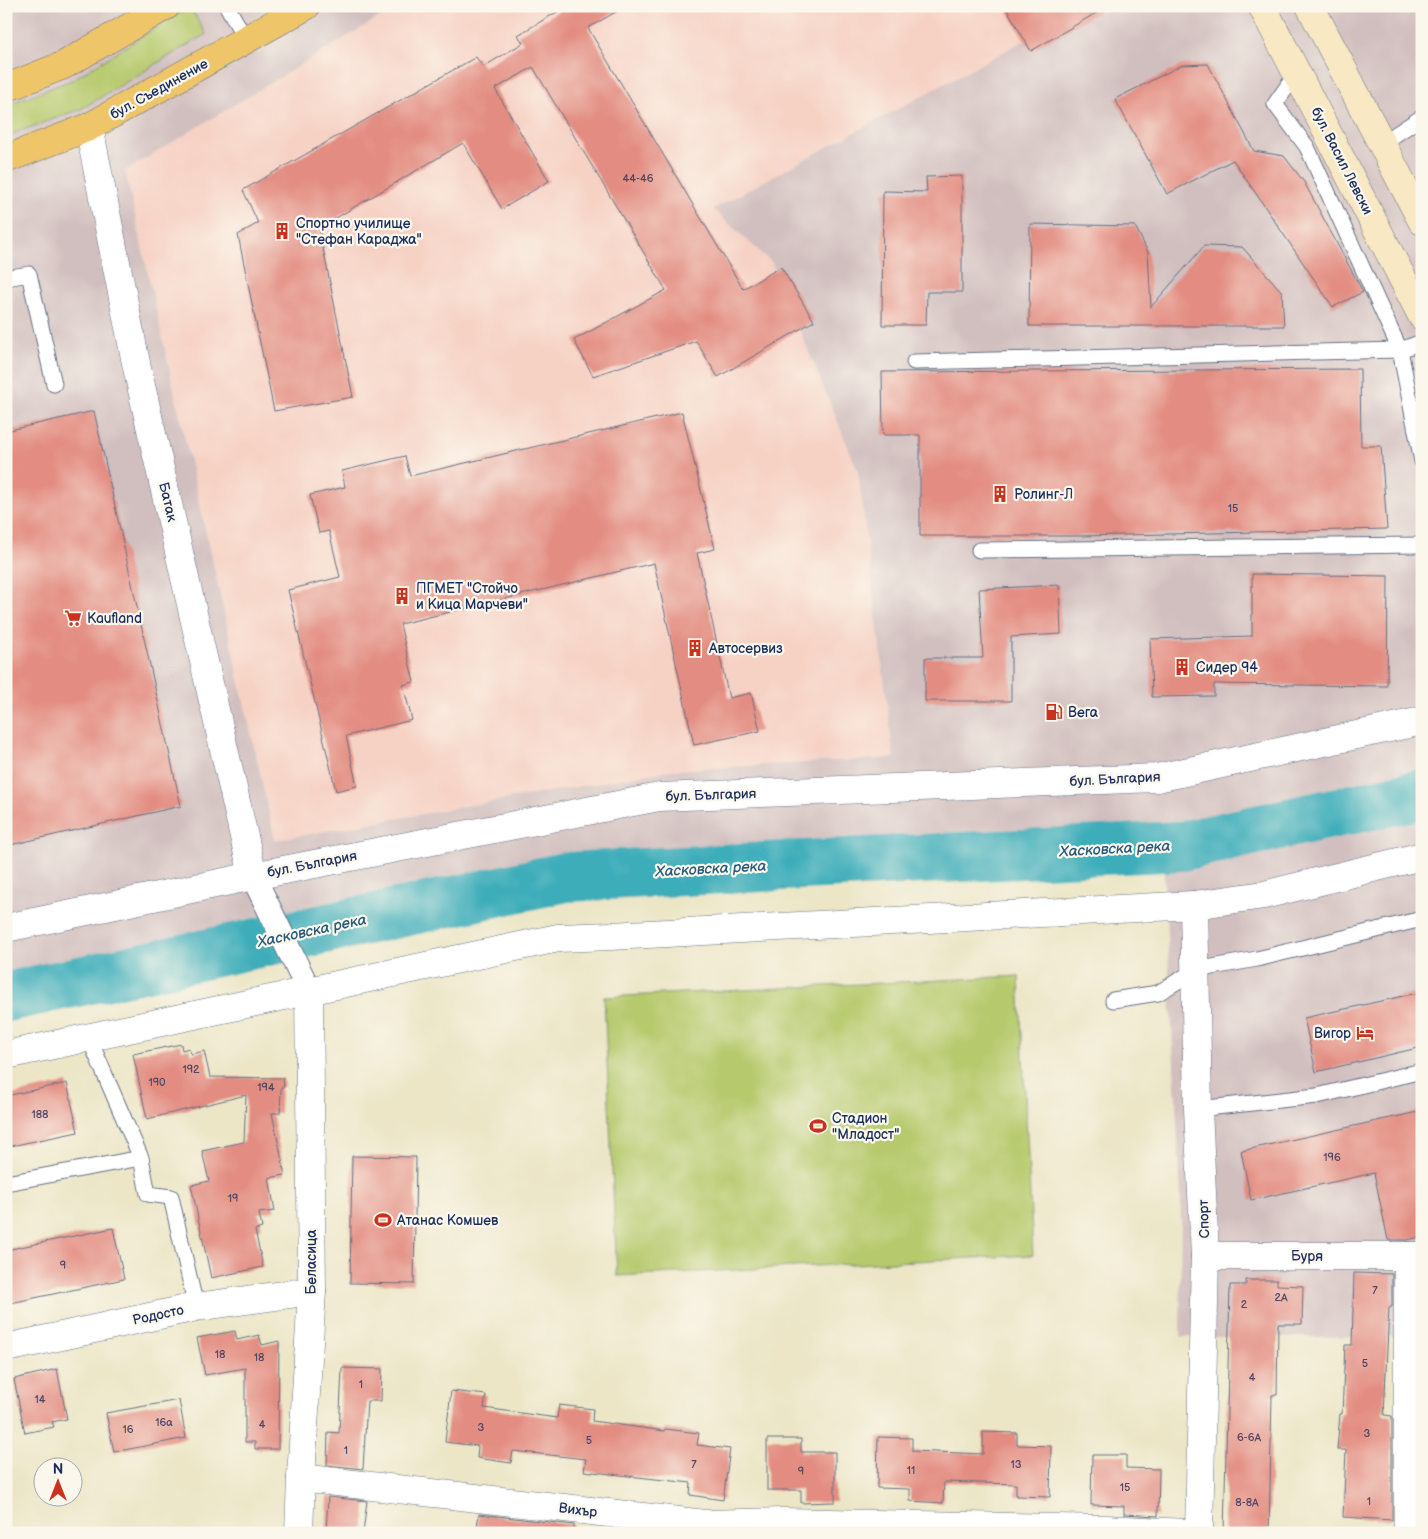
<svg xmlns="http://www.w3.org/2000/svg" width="1428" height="1539" font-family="'Balsamiq Sans',sans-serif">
  <rect width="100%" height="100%" fill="#fbf7ec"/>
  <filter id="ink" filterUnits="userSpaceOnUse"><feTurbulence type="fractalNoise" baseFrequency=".02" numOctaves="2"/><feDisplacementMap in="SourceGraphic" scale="10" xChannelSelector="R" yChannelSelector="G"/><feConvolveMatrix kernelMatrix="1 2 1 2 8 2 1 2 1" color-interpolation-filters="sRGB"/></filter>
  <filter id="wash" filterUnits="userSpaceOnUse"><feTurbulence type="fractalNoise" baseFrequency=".0096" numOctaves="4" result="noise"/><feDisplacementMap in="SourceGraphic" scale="20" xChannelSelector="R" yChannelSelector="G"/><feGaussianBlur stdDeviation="1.12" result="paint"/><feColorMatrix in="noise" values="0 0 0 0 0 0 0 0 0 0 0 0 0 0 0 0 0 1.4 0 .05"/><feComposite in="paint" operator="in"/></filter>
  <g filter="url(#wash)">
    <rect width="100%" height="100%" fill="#ece6c7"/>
    <path fill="#f6d2c5" d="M 398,6 L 1088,6 L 714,209 L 772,263 L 858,471 L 894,758 L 672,770 L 275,841 L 125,171 Z"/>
    <path fill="#d1bfbf" d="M 6,6 L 398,6 L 125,171 L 275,840 L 672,770 L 894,758 L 858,471 L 772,263 L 713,209 L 1088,6 L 1422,6 L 1422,1337 L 1180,1337 L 1181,1199 L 1163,857 L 419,910 L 358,922 L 253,952 L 6,992 Z"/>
    <g fill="#b6c96c" stroke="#687c65">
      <path d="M 190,7 L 206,34 L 81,109 L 6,136 L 6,105 L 72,80 Z"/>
      <path d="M 1019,976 L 1033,1255 L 617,1276 L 604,997 Z"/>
    </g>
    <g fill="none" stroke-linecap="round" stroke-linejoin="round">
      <path stroke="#3dadba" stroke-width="50" d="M 6,997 L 566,877 L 1182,846 L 1422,794"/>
    </g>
    <g id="blocks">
      <g fill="#e38c81">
        <path d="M 567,6 L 626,6 L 588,28 L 743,289 L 781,267 L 814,321 L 718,377 L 696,341 L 593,376 L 574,340 L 666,290 L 533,67 L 495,89 L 549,181 L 502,209 L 463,143 L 319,228 L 353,397 L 274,411 L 238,235 L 258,223 L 243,190 L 476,57 L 483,67 L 523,43 L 518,35 Z"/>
        <path d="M 1005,6 L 1108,6 L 1031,51 Z"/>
        <path d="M 1208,64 L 1254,151 L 1284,156 L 1304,182 L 1363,292 L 1333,307 L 1233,160 L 1167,194 L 1115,99 L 1182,65 Z"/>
        <path d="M 962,176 L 962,292 L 927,292 L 926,325 L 882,325 L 883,191 L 927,192 L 926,177 Z"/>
        <path d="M 1030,224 L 1135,226 L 1148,252 L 1151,307 L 1204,246 L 1242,247 L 1282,292 L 1284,326 L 1029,326 Z"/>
        <path d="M 1360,369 L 1361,446 L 1381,446 L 1387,529 L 1080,536 L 920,536 L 920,435 L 883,435 L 882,372 Z"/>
        <path d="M 94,411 L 181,806 L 6,846 L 6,431 Z"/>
        <path d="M 682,412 L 715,549 L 697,553 L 729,698 L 751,693 L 760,731 L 694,745 L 654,563 L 400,624 L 414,682 L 403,685 L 412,720 L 346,736 L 357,786 L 336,791 L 288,590 L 340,577 L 329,531 L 319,533 L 310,495 L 345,487 L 342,471 L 405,456 L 410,476 Z"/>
        <path d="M 1252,574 L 1388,576 L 1387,686 L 1214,684 L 1214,696 L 1152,697 L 1150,639 L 1252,636 Z"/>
        <path d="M 1059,585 L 1061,634 L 1011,637 L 1011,701 L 925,701 L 925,658 L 983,658 L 979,589 Z"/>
        <path d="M 1422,992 L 1422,1047 L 1316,1072 L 1304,1018 Z"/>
        <path d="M 181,1044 L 182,1050 L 189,1048 L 191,1054 L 204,1051 L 210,1077 L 283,1078 L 284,1087 L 281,1087 L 280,1113 L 272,1113 L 285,1175 L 269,1178 L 275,1211 L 259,1213 L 262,1228 L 255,1230 L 263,1267 L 211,1278 L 191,1185 L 209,1181 L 202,1151 L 244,1142 L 246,1095 L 147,1119 L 133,1054 Z"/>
        <path d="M 67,1083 L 78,1132 L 6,1147 L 6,1096 Z"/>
        <path d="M 1422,1111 L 1422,1237 L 1407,1240 L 1388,1240 L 1374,1173 L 1251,1200 L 1241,1151 Z"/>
        <path d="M 352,1156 L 416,1157 L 414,1284 L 350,1283 Z"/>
        <path d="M 113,1228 L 124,1279 L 6,1304 L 6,1250 Z"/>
        <path d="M 1354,1273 L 1392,1274 L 1392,1307 L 1389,1307 L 1384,1415 L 1392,1416 L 1392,1520 L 1343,1517 L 1346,1450 L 1337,1450 L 1340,1414 L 1342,1414 L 1345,1345 L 1352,1345 Z"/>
        <path d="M 1246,1280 L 1277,1280 L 1277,1285 L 1303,1286 L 1302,1324 L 1278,1324 L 1277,1395 L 1272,1395 L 1269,1533 L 1224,1533 L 1230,1285 L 1246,1285 Z"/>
        <path d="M 235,1331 L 237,1340 L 259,1335 L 262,1345 L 279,1341 L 278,1449 L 255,1449 L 255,1442 L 245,1442 L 245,1368 L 205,1375 L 197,1338 Z"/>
        <path d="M 342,1368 L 382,1369 L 381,1401 L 367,1401 L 363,1469 L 327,1465 L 328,1432 L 339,1433 Z"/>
        <path d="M 57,1369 L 67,1419 L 52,1422 L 54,1427 L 25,1433 L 14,1379 Z"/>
        <path d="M 451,1391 L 486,1395 L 484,1408 L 557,1418 L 559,1405 L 593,1409 L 592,1421 L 664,1431 L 665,1429 L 699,1433 L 697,1445 L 730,1449 L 723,1500 L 690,1495 L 691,1483 L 584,1471 L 586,1459 L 513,1451 L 511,1463 L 477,1458 L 478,1446 L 445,1442 Z"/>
        <path d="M 179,1400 L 186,1438 L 114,1452 L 106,1413 Z"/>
        <path d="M 983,1432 L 1017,1433 L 1017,1445 L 1051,1446 L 1050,1497 L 1016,1496 L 1016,1484 L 944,1482 L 943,1503 L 910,1501 L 910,1489 L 877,1488 L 878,1437 L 912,1438 L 912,1451 L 983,1454 Z"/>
        <path d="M 767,1439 L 801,1439 L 801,1452 L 835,1452 L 835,1502 L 801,1503 L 801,1490 L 767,1490 Z"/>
        <path d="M 1092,1455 L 1126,1455 L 1126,1468 L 1159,1469 L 1158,1516 L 1124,1514 L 1124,1506 L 1091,1505 Z"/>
        <path d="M 328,1497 L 367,1501 L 363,1533 L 326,1533 Z"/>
        <path d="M 479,1514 L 574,1525 L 574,1533 L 476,1533 Z"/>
      </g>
    </g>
  </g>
  <g filter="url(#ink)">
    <use href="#blocks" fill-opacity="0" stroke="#646f83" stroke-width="1"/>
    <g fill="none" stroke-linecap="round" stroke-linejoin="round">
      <g stroke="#646f83" stroke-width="17">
        <g id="service">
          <path d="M 227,6 L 246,40"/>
          <path d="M 1296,74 L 1275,104 L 1307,147 L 1400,350 L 1422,461"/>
          <path d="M 1381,144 L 1422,117"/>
          <path d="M 6,278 L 29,274 L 54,384"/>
          <path d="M 914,362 L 1400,350 L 1422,342"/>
          <path d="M 979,550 L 1422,545"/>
          <path d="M 1113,1000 L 1158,993 L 1196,970 L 1257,959 L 1422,919"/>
          <path d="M 89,1038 L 141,1158"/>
          <path d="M 1198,1109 L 1317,1096 L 1422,1071"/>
          <path d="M 6,1183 L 141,1158 L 148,1194 L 171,1197 L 196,1307"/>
        </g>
      </g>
      <g stroke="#646f83" stroke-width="26">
        <path id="pedestrian" d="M 253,876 L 309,991"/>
      </g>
      <g stroke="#646f83" stroke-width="29">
        <g id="minor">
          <path d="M 89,127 L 137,368 L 253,876"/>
          <path d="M 1194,905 L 1198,1109 L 1205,1256 L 1199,1533"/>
          <path d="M 1205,1256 L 1422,1256"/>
          <path d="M 1408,1256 L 1408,1533"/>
          <path d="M 6,1348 L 196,1307 L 312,1291"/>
          <path d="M 301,1478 L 705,1524 L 783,1522 L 1105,1529 L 1187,1533"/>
          <path d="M 299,1533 L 301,1478 L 312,1291 L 309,991"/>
        </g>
      </g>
      <g stroke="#646f83" stroke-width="29">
        <g id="tertiary">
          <path d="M 6,928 L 253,876 L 659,797 L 1157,778 L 1422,721"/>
          <path d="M 6,1055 L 558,938 L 611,936 L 1194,905 L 1264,895 L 1422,856"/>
        </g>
      </g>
      <g stroke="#646f83" stroke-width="29">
        <g id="secondary">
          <path d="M 1262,6 L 1422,316"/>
          <path d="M 1310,6 L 1422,221"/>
        </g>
      </g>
      <g stroke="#646f83" stroke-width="29">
        <g id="primary">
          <path d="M 6,88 L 64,65 L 166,6"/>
          <path d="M 6,159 L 89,127 L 306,6"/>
        </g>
      </g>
      <use href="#service" stroke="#fff" stroke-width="15"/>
      <use href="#pedestrian" stroke="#fff" stroke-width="24"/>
      <use href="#minor" stroke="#fff" stroke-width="28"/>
      <use href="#tertiary" stroke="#fff" stroke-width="28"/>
      <use href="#secondary" stroke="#f8e8c3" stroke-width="28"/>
      <use href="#primary" stroke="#eec569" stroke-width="28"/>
    </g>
  </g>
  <defs>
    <g id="building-bare" transform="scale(1.35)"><path d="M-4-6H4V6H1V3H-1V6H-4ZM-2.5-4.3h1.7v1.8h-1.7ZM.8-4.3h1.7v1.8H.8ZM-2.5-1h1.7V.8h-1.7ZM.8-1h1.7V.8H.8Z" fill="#c8321e" stroke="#fbf7ec" stroke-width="2.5" paint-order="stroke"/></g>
    <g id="supermarket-bare" transform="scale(1.35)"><path d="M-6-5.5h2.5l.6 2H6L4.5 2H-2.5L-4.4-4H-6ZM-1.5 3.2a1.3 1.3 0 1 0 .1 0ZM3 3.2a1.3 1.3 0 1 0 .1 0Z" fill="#c8321e" stroke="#fbf7ec" stroke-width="2.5" paint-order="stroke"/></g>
    <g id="fuel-bare" transform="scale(1.35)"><path d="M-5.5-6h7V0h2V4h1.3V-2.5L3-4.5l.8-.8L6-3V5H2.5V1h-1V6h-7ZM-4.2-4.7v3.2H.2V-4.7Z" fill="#c8321e" stroke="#fbf7ec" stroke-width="2.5" paint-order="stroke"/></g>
    <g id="hotel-bare" transform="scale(1.35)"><path d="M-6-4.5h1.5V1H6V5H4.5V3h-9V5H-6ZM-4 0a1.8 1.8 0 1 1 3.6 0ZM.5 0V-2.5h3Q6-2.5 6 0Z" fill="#c8321e" stroke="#fbf7ec" stroke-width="2.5" paint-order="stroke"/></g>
    <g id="stadium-bare" transform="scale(1.35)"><path d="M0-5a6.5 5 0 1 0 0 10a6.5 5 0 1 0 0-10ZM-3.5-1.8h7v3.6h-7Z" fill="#c8321e" stroke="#fbf7ec" stroke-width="2.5" paint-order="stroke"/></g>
  </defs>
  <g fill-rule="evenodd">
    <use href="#building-bare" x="282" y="231"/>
    <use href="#building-bare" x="1000" y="494"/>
    <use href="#building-bare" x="402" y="596"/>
    <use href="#supermarket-bare" x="73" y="618"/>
    <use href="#building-bare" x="695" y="648"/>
    <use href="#building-bare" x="1182" y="667"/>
    <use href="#fuel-bare" x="1054" y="712"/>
    <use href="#hotel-bare" x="1365" y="1033"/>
    <use href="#stadium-bare" x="818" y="1126"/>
    <use href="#stadium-bare" x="383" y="1220"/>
  </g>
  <g text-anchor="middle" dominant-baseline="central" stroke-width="4.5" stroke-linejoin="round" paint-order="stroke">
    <g font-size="11" fill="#4d4667">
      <text x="638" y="178">44-46</text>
      <text x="1233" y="508">15</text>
      <text x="191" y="1069">192</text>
      <text x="157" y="1082">190</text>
      <text x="266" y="1087">194</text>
      <text x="40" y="1114">188</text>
      <text x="1332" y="1157">196</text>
      <text x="233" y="1198">19</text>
      <text x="63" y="1265">9</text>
      <text x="1375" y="1290">7</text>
      <text x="1281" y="1297">2А</text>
      <text x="1244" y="1304">2</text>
      <text x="220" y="1354">18</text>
      <text x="259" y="1357">18</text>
      <text x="1365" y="1363">5</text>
      <text x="1252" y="1377">4</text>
      <text x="361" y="1384">1</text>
      <text x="40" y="1399">14</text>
      <text x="164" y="1422">16а</text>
      <text x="262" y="1424">4</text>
      <text x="481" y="1427">3</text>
      <text x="128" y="1429">16</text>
      <text x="1367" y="1433">3</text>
      <text x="1249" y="1437">6-6А</text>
      <text x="589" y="1440">5</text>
      <text x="346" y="1450">1</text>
      <text x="694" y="1464">7</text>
      <text x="1016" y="1464">13</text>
      <text x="911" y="1470">11</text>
      <text x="801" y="1471">9</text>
      <text x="1125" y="1487">15</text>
      <text x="1369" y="1501">1</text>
      <text x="1247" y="1502">8-8А</text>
    </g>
    <g font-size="14" fill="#1b2f5e" stroke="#fbf7ec">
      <text transform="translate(159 89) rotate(-29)">бул. Съединение</text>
      <text transform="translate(1342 161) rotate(63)">бул. Васил Левски</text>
      <text transform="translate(168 502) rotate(77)">Батак</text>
      <text transform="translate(1115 779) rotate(-3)">бул. България</text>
      <text transform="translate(711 795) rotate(-2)">бул. България</text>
      <text transform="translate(312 864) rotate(-11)">бул. България</text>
      <text transform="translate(1204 1219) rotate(-92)">Спорт</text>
      <text x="1307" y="1256">Буря</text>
      <text transform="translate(311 1262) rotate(-90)">Беласица</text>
      <text transform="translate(158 1315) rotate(-12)">Родосто</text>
      <text transform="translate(578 1510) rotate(7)">Вихър</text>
    </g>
    <g font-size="14" fill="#1b2f5e" stroke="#fbf7ec" text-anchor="start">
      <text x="296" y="223">Спортно училище<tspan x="296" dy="16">"Стефан Караджа"</tspan></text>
      <text x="1014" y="494">Ролинг-Л</text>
      <text x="416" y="588">ПГМЕТ "Стойчо<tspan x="416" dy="16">и Кица Марчеви"</tspan></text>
      <text x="87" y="618">Kaufland</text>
      <text x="709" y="648">Автосервиз</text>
      <text x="1196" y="667">Сидер 94</text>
      <text x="1068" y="712">Вега</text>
      <text x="1351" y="1033" text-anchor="end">Вигор</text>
      <text x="832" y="1118">Стадион<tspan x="832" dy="16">"Младост"</tspan></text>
      <text x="397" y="1220">Атанас Комшев</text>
    </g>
    <g font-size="15" font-style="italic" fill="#275b7e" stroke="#fbf7ec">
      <text transform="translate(1115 849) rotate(-3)">Хасковска река</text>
      <text transform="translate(711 869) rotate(-3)">Хасковска река</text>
      <text transform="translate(312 931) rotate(-12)">Хасковска река</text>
    </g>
  </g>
  <rect width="1428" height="1539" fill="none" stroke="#fbf7ec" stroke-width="25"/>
  <g transform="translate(58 1482)"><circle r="24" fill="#fbf7ec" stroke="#a1a7b3"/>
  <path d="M0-4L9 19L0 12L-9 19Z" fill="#c8321e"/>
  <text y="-8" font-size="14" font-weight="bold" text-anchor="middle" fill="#1b2f5e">N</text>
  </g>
</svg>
